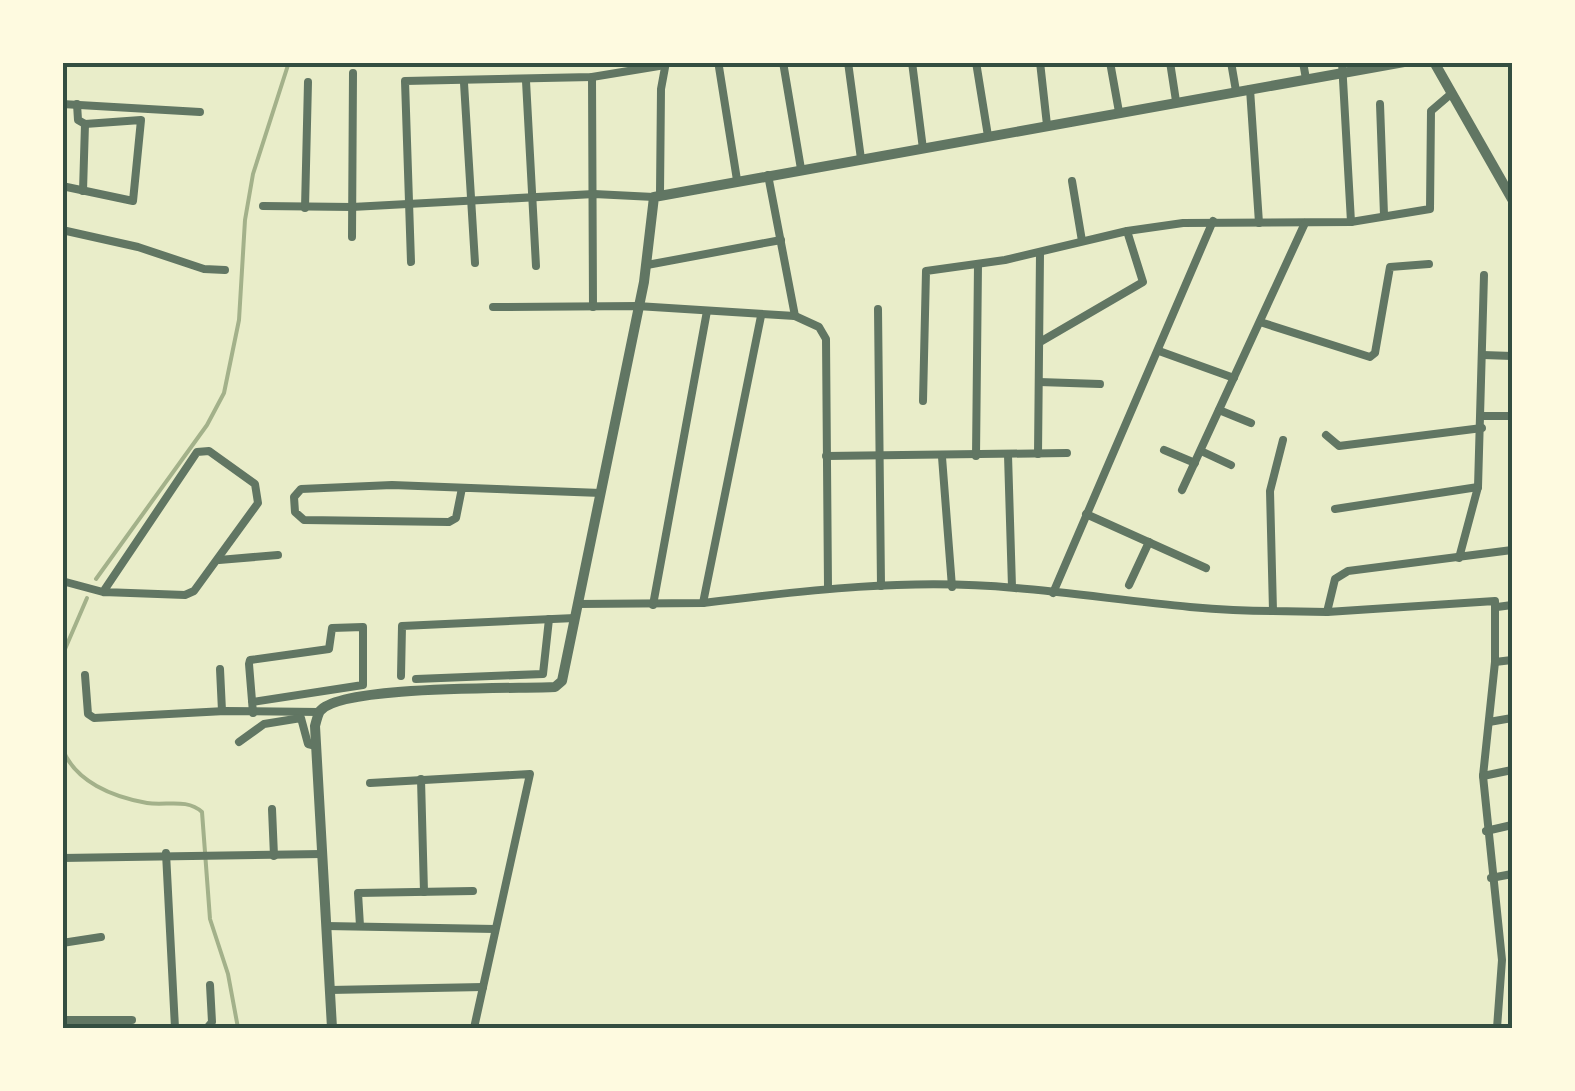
<svg xmlns="http://www.w3.org/2000/svg" width="1575" height="1091" font-family="'Asap Condensed',sans-serif">
  <rect width="100%" height="100%" fill="#e9edc9"/>
  <g fill="none" stroke-linecap="round" stroke-linejoin="round">
    <g stroke="#a3b18a" stroke-width="4">
      <path d="M 96,579 L 207,425 L 224,393 L 239,320 L 245,220 L 253,174 L 289,62"/>
      <path d="M 62,656 L 87,598"/>
      <path d="M 62,748 C 75,782 113,797 147,803 C 166,806 187,798 202,812 L 210,919 L 228,974 L 238,1028"/>
    </g>
    <g stroke="#617663" stroke-width="8">
      <path d="M 783,62 L 801,169"/>
      <path d="M 848,62 L 861,159"/>
      <path d="M 912,62 L 923,149"/>
      <path d="M 976,62 L 988,136"/>
      <path d="M 1040,62 L 1047,125"/>
      <path d="M 1110,62 L 1119,112"/>
      <path d="M 1170,62 L 1176,101"/>
      <path d="M 1231,62 L 1236,91"/>
      <path d="M 1303,62 L 1306,79"/>
      <path d="M 719,67 L 737,180"/>
      <path d="M 592,77 L 593,307"/>
      <path d="M 526,81 L 536,266"/>
      <path d="M 464,83 L 475,263"/>
      <path d="M 1250,89 L 1259,223"/>
      <path d="M 62,104 L 200,112"/>
      <path d="M 1380,104 L 1384,215"/>
      <path d="M 768,175 L 795,316"/>
      <path d="M 1072,181 L 1082,241"/>
      <path d="M 62,186 L 133,201 L 141,120 L 85,124 L 78,120 L 77,104"/>
      <path d="M 83,191 L 85,124"/>
      <path d="M 660,193 L 661,89 L 666,62"/>
      <path d="M 263,206 L 352,207 L 594,194 L 654,197"/>
      <path d="M 305,208 L 308,82"/>
      <path d="M 1351,222 L 1430,209 L 1431,111 L 1452,93"/>
      <path d="M 62,230 L 138,247 L 204,269 L 225,270"/>
      <path d="M 352,237 L 353,73"/>
      <path d="M 411,262 L 405,81 L 592,77 L 665,65"/>
      <path d="M 647,265 L 781,240"/>
      <path d="M 493,307 L 637,306 L 795,316 L 819,327 L 826,339 L 828,587"/>
      <path d="M 878,309 L 881,586"/>
      <path d="M 1260,322 L 1370,357 L 1375,353 L 1390,267 L 1429,264"/>
      <path d="M 1040,342 L 1143,282 L 1127,231"/>
      <path d="M 1159,351 L 1234,378"/>
      <path d="M 1483,355 L 1512,356"/>
      <path d="M 1039,382 L 1100,384"/>
      <path d="M 923,401 L 926,271 L 1005,260 L 1127,231 L 1183,223 L 1351,222 L 1342,62"/>
      <path d="M 1219,410 L 1251,423"/>
      <path d="M 1482,416 L 1512,416"/>
      <path d="M 1326,435 L 1339,446 L 1482,428"/>
      <path d="M 1283,440 L 1270,491 L 1273,611 L 1327,612 L 1335,579 L 1348,571 L 1512,550"/>
      <path d="M 1164,450 L 1195,463"/>
      <path d="M 1201,451 L 1231,465"/>
      <path d="M 1038,454 L 1040,254"/>
      <path d="M 1008,455 L 1012,587"/>
      <path d="M 826,456 L 1067,453"/>
      <path d="M 976,456 L 978,264"/>
      <path d="M 942,457 L 952,587"/>
      <path d="M 462,488 L 456,518 L 449,522 L 304,520 L 295,512 L 294,497 L 301,489 L 392,485 L 601,493"/>
      <path d="M 1182,490 L 1305,223"/>
      <path d="M 1335,509 L 1478,487"/>
      <path d="M 1086,514 L 1206,568"/>
      <path d="M 1459,558 L 1478,487 L 1484,275"/>
      <path d="M 219,560 L 278,555"/>
      <path d="M 62,581 L 103,592 L 185,595 L 194,591 L 258,503 L 255,484 L 209,451 L 197,452 L 103,592"/>
      <path d="M 1129,585 L 1149,542"/>
      <path d="M 1053,593 L 1213,221"/>
      <path d="M 703,603 C 806,590 911,578 1015,588 C 1101,595 1186,611 1273,611"/>
      <path d="M 578,604 L 703,603 L 761,316"/>
      <path d="M 653,605 L 707,311"/>
      <path d="M 1497,607 L 1512,605"/>
      <path d="M 1327,612 L 1495,601 L 1495,662 L 1483,776 L 1502,960 L 1497,1028"/>
      <path d="M 1495,662 L 1512,660"/>
      <path d="M 220,669 L 222,711"/>
      <path d="M 85,675 L 88,714 L 94,718 L 225,711 L 319,712"/>
      <path d="M 401,676 L 402,626 L 575,618"/>
      <path d="M 416,679 L 543,674 L 549,619"/>
      <path d="M 252,702 L 363,685 L 363,627 L 332,628 L 329,649 L 250,660 L 249,664 L 253,713"/>
      <path d="M 1489,722 L 1512,718"/>
      <path d="M 239,742 L 264,724 L 301,718 L 308,744 L 316,746"/>
      <path d="M 1483,776 L 1512,770"/>
      <path d="M 421,779 L 424,892"/>
      <path d="M 370,783 L 530,774 L 474,1028"/>
      <path d="M 272,809 L 274,856"/>
      <path d="M 1486,831 L 1512,825"/>
      <path d="M 166,853 L 175,1028 L 179,1028"/>
      <path d="M 62,858 L 322,854"/>
      <path d="M 1491,878 L 1512,874"/>
      <path d="M 326,926 L 495,929"/>
      <path d="M 360,926 L 358,893 L 473,891"/>
      <path d="M 62,943 L 101,937"/>
      <path d="M 330,990 L 483,987"/>
      <path d="M 62,1020 L 132,1020"/>
      <path d="M 207,1028 L 212,1022 L 210,985"/>
      <path d="M 316,1028 L 332,1028"/>
    </g>
    <g stroke="#617663" stroke-width="10">
      <path d="M 1434,62 L 1512,199"/>
      <path d="M 332,1028 L 315,726 C 316,722 318,714 320,711 C 341,685 515,689 555,687 L 562,681 L 644,282 L 654,197 L 1404,62"/>
    </g>
  </g>
  <rect width="1575" height="1091" fill="none" stroke="#fefae0" stroke-width="130"/>
  <rect x="65" y="65" width="1445" height="961" fill="none" stroke="#344e41" stroke-width="4"/>
</svg>
